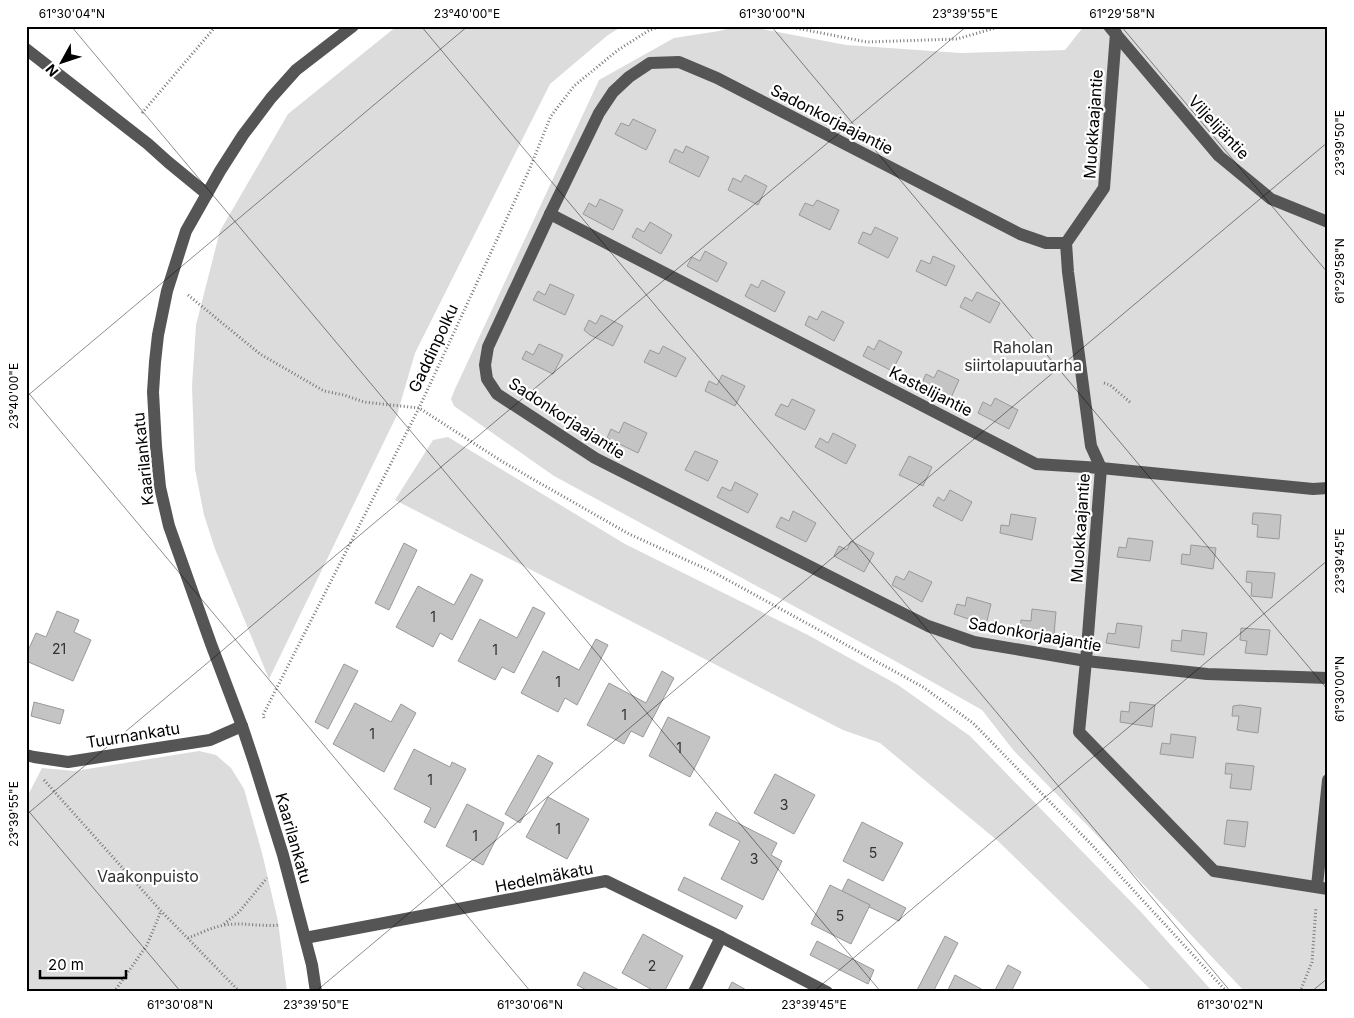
<svg xmlns="http://www.w3.org/2000/svg" width="1354" height="1018" font-family="Inter,sans-serif">
  <rect width="100%" height="100%" fill="#fff"/>
  <g fill="#dcdcdc">
    <path d="M 397,26 L 623,26 L 608,35 L 550,84 L 415,353 L 397,415 L 269,679 L 215,549 L 204,515 L 195,469 L 192,386 L 196,325 L 220,231 L 288,114 Z"/>
    <path d="M 739,26 L 747,26 L 846,45 L 961,53 L 1065,50 L 1084,26 L 1328,26 L 1328,992 L 1245,992 L 1090,828 L 1014,751 L 982,710 L 897,662 L 554,476 L 454,406 L 451,399 L 455,389 L 599,80 L 674,38 L 719,31 Z"/>
    <path d="M 448,437 L 625,544 L 808,635 L 898,685 L 970,736 L 1141,912 L 1213,992 L 1153,992 L 999,842 L 880,743 L 843,730 L 395,500 L 433,440 Z"/>
    <path d="M 199,751 L 216,755 L 231,768 L 244,789 L 262,853 L 278,921 L 287,992 L 26,992 L 26,799 L 42,768 L 75,771 Z"/>
  </g>
  <g fill="#c4c4c4" stroke="#999">
    <path d="M 633,119 L 656,130 L 646,150 L 615,134 L 621,123 L 629,126 Z"/>
    <path d="M 686,146 L 709,157 L 699,177 L 669,162 L 675,149 L 683,153 Z"/>
    <path d="M 745,175 L 767,186 L 758,205 L 728,190 L 733,178 L 741,182 Z"/>
    <path d="M 600,199 L 623,210 L 613,230 L 583,214 L 589,203 L 596,207 Z"/>
    <path d="M 817,200 L 839,210 L 830,230 L 799,215 L 805,203 L 813,206 Z"/>
    <path d="M 650,222 L 672,235 L 661,254 L 632,237 L 637,228 L 644,232 Z"/>
    <path d="M 875,227 L 898,238 L 888,258 L 858,243 L 863,232 L 871,235 Z"/>
    <path d="M 705,251 L 727,263 L 717,282 L 687,266 L 692,257 L 700,261 Z"/>
    <path d="M 933,256 L 955,266 L 946,286 L 916,271 L 921,260 L 930,264 Z"/>
    <path d="M 762,280 L 785,292 L 775,312 L 745,296 L 751,284 L 758,288 Z"/>
    <path d="M 550,284 L 574,295 L 565,315 L 533,300 L 538,291 L 545,295 Z"/>
    <path d="M 977,292 L 1000,303 L 990,323 L 960,307 L 965,297 L 972,301 Z"/>
    <path d="M 822,311 L 844,322 L 834,341 L 805,325 L 809,316 L 817,320 Z"/>
    <path d="M 601,315 L 623,326 L 613,346 L 590,335 L 584,330 L 589,320 L 596,324 Z"/>
    <path d="M 879,340 L 902,352 L 892,371 L 863,356 L 868,346 L 874,350 Z"/>
    <path d="M 539,344 L 563,355 L 553,374 L 522,359 L 526,351 L 533,355 Z"/>
    <path d="M 663,346 L 686,358 L 676,377 L 644,362 L 650,350 L 659,354 Z"/>
    <path d="M 938,370 L 959,380 L 950,400 L 921,385 L 926,374 L 934,378 Z"/>
    <path d="M 722,375 L 745,386 L 735,406 L 705,391 L 709,381 L 717,385 Z"/>
    <path d="M 995,398 L 1018,410 L 1009,429 L 978,413 L 983,402 L 991,406 Z"/>
    <path d="M 792,399 L 815,410 L 805,430 L 775,415 L 781,404 L 788,407 Z"/>
    <path d="M 624,422 L 647,433 L 638,453 L 607,438 L 611,429 L 619,433 Z"/>
    <path d="M 833,433 L 856,445 L 846,464 L 815,447 L 820,438 L 828,443 Z"/>
    <path d="M 695,451 L 718,461 L 708,481 L 685,470 Z"/>
    <path d="M 909,456 L 932,467 L 923,486 L 899,475 Z"/>
    <path d="M 735,482 L 758,494 L 748,513 L 717,497 L 722,487 L 731,491 Z"/>
    <path d="M 950,490 L 972,502 L 962,521 L 933,506 L 938,497 L 944,501 Z"/>
    <path d="M 793,511 L 816,523 L 806,542 L 776,527 L 781,517 L 789,521 Z"/>
    <path d="M 1253,513 L 1260,513 L 1281,515 L 1279,539 L 1257,537 L 1258,525 L 1252,524 Z"/>
    <path d="M 1011,514 L 1036,518 L 1032,540 L 1000,533 L 1001,525 L 1009,526 Z"/>
    <path d="M 1128,538 L 1153,541 L 1150,561 L 1117,557 L 1119,547 L 1126,548 Z"/>
    <path d="M 851,541 L 874,553 L 864,572 L 834,556 L 839,546 L 847,550 Z"/>
    <path d="M 404,543 L 417,550 L 389,610 L 375,603 Z"/>
    <path d="M 1191,545 L 1216,548 L 1213,569 L 1181,564 L 1182,554 L 1190,555 Z"/>
    <path d="M 909,571 L 932,582 L 922,602 L 892,585 L 896,576 L 904,580 Z"/>
    <path d="M 1247,571 L 1275,573 L 1272,598 L 1251,596 L 1252,583 L 1246,582 Z"/>
    <path d="M 471,574 L 483,580 L 452,640 L 440,633 L 433,647 L 396,627 L 418,586 L 454,605 Z"/>
    <path d="M 967,597 L 991,604 L 986,625 L 954,614 L 957,604 L 965,606 Z"/>
    <path d="M 533,607 L 545,613 L 514,673 L 502,667 L 495,680 L 458,661 L 480,619 L 517,638 Z"/>
    <path d="M 1032,609 L 1056,612 L 1054,634 L 1020,630 L 1021,620 L 1031,621 Z"/>
    <path d="M 57,611 L 79,620 L 74,632 L 91,640 L 73,681 L 26,661 L 26,655 L 36,633 L 46,637 Z"/>
    <path d="M 1117,623 L 1142,626 L 1139,648 L 1106,643 L 1108,633 L 1115,634 Z"/>
    <path d="M 1241,628 L 1270,630 L 1267,655 L 1245,653 L 1247,641 L 1240,640 Z"/>
    <path d="M 1182,630 L 1207,633 L 1204,655 L 1171,651 L 1172,640 L 1181,641 Z"/>
    <path d="M 596,639 L 608,645 L 577,705 L 565,698 L 558,712 L 521,693 L 543,651 L 579,670 Z"/>
    <path d="M 344,664 L 358,671 L 328,729 L 315,722 Z"/>
    <path d="M 662,671 L 674,678 L 643,737 L 631,731 L 624,744 L 587,725 L 609,683 L 646,703 Z"/>
    <path d="M 34,702 L 64,710 L 60,724 L 31,716 Z"/>
    <path d="M 1130,702 L 1155,705 L 1152,727 L 1120,722 L 1121,711 L 1129,712 Z"/>
    <path d="M 355,703 L 391,722 L 401,704 L 416,713 L 384,772 L 333,744 Z"/>
    <path d="M 1240,705 L 1261,708 L 1258,733 L 1237,730 L 1239,716 L 1232,716 L 1233,706 Z"/>
    <path d="M 668,717 L 710,737 L 690,777 L 649,756 Z"/>
    <path d="M 1171,734 L 1196,737 L 1193,758 L 1160,754 L 1162,743 L 1170,744 Z"/>
    <path d="M 414,749 L 450,767 L 452,762 L 466,769 L 435,828 L 424,822 L 431,808 L 394,789 Z"/>
    <path d="M 538,755 L 553,763 L 520,823 L 505,814 Z"/>
    <path d="M 1226,763 L 1254,766 L 1251,790 L 1230,788 L 1232,774 L 1225,774 Z"/>
    <path d="M 775,774 L 815,795 L 794,834 L 754,813 Z"/>
    <path d="M 548,797 L 589,819 L 567,859 L 526,837 Z"/>
    <path d="M 467,804 L 504,823 L 483,865 L 446,846 Z"/>
    <path d="M 716,812 L 777,843 L 771,855 L 782,861 L 763,900 L 721,879 L 740,841 L 709,825 Z"/>
    <path d="M 1227,820 L 1248,822 L 1245,847 L 1224,844 Z"/>
    <path d="M 862,822 L 903,843 L 883,881 L 843,861 Z"/>
    <path d="M 684,877 L 743,906 L 736,919 L 678,890 Z"/>
    <path d="M 848,879 L 906,908 L 899,921 L 869,907 L 870,905 L 842,891 Z"/>
    <path d="M 830,885 L 870,905 L 851,944 L 811,924 Z"/>
    <path d="M 643,934 L 683,956 L 664,992 L 656,992 L 622,973 Z"/>
    <path d="M 945,936 L 958,943 L 933,992 L 916,992 Z"/>
    <path d="M 817,941 L 874,970 L 868,984 L 810,955 Z"/>
    <path d="M 1008,965 L 1021,972 L 1011,992 L 994,992 Z"/>
    <path d="M 584,972 L 623,992 L 590,992 L 577,985 Z"/>
    <path d="M 955,975 L 987,992 L 947,992 Z"/>
    <path d="M 732,982 L 750,992 L 727,992 Z"/>
  </g>
  <g fill="none" stroke-linecap="round" stroke-linejoin="round">
    <g stroke="#777" stroke-width="3" stroke-dasharray="1 2.5" stroke-linecap="butt">
      <path d="M 786,26 L 867,42 L 957,39 L 1002,26"/>
      <path d="M 142,113 L 216,26"/>
      <path d="M 188,295 L 260,354 L 324,391 L 344,395 L 364,402 L 419,408 L 503,462 L 629,534 L 715,573 L 923,687 L 973,723 L 1091,844 L 1227,992"/>
      <path d="M 1104,383 L 1110,385 L 1131,403"/>
      <path d="M 264,718 L 263,715 L 419,408 L 530,168 L 551,116 L 574,86 L 618,50 L 648,31 L 661,26"/>
      <path d="M 44,780 L 161,911 L 240,992"/>
      <path d="M 224,924 L 239,912 L 267,878"/>
      <path d="M 188,938 C 199,934 212,927 225,925 C 243,922 261,927 279,925"/>
      <path d="M 114,992 L 147,945 L 161,911"/>
      <path d="M 1300,992 L 1312,962 L 1316,907"/>
    </g>
    <g stroke="#555" stroke-width="12">
      <path d="M 1109,26 L 1219,156 L 1271,199 L 1328,222"/>
      <path d="M 1116,33 L 1104,188 L 1066,243 L 1068,272 L 1091,446 L 1101,468 L 1086,661 L 1079,732 L 1214,871 L 1328,889"/>
      <path d="M 26,49 L 148,144 L 168,162 L 207,194"/>
      <path d="M 550,214 L 1036,464 L 1101,468 L 1313,489 L 1328,488"/>
      <path d="M 1066,243 L 1046,243 L 1020,234 L 717,78 L 679,62 L 650,63 L 629,77 L 613,92 L 599,113 L 550,214 L 488,347 L 485,365 L 487,379 L 497,394 L 595,458 L 928,626 L 974,642 L 1086,661 L 1207,674 L 1328,678"/>
      <path d="M 26,755 L 34,757 L 68,762 L 210,740 L 242,726"/>
      <path d="M 1317,886 L 1328,780"/>
      <path d="M 305,938 L 606,881 L 721,937 L 827,992"/>
      <path d="M 316,992 L 312,965 L 283,855 L 254,762 L 242,726 L 211,644 L 169,526 L 160,487 L 156,446 L 153,392 L 155,362 L 158,335 L 167,291 L 186,231 L 220,171 L 243,135 L 271,98 L 296,70 L 353,26"/>
      <path d="M 694,992 L 721,937"/>
    </g>
  </g>
  <path fill="none" stroke="#000" stroke-width="1" stroke-opacity="0.45" d="M 71,26 L 881,992M 421,26 L 1231,992M 771,26 L 1328,690M 1121,26 L 1328,273M 26,390 L 531,992M 26,397 L 468,26M 26,808 L 181,992M 26,815 L 967,26M 315,992 L 1328,142M 813,992 L 1328,560M 1311,992 L 1328,978"/>
  <g text-anchor="middle" dominant-baseline="central" stroke-width="4.5" stroke-linejoin="round" paint-order="stroke">
    <g font-size="14" fill="#313131">
      <text x="433" y="616">1</text>
      <text x="59" y="648">21</text>
      <text x="495" y="649">1</text>
      <text x="558" y="681">1</text>
      <text x="624" y="714">1</text>
      <text x="372" y="733">1</text>
      <text x="679" y="747">1</text>
      <text x="430" y="779">1</text>
      <text x="784" y="804">3</text>
      <text x="558" y="828">1</text>
      <text x="475" y="835">1</text>
      <text x="873" y="852">5</text>
      <text x="754" y="858">3</text>
      <text x="840" y="915">5</text>
      <text x="652" y="965">2</text>
    </g>
    <g font-size="16" fill="#000" stroke="#fff">
      <text transform="translate(832 119) rotate(27)">Sadonkorjaajantie</text>
      <text transform="translate(1093 124) rotate(-86)">Muokkaajantie</text>
      <text transform="translate(1219 127) rotate(47)">Viljelijäntie</text>
      <text transform="translate(433 348) rotate(-65)">Gaddinpolku</text>
      <text transform="translate(931 391) rotate(27)">Kastelijantie</text>
      <text transform="translate(567 418) rotate(33)">Sadonkorjaajantie</text>
      <text transform="translate(143 459) rotate(-96)">Kaarilankatu</text>
      <text transform="translate(1080 528) rotate(-86)">Muokkaajantie</text>
      <text transform="translate(1035 634) rotate(10)">Sadonkorjaajantie</text>
      <text transform="translate(133 735) rotate(-9)">Tuurnankatu</text>
      <text transform="translate(294 838) rotate(74)">Kaarilankatu</text>
      <text transform="translate(544 877) rotate(-11)">Hedelmäkatu</text>
    </g>
    <g font-size="16" fill="#333" stroke="#fff">
      <text x="1023" y="347">Raholan<tspan x="1023" dy="18">siirtolapuutarha</tspan></text>
      <text x="148" y="876">Vaakonpuisto</text>
    </g>
  </g>
  <rect width="1354" height="1018" fill="none" stroke="#ffffff" stroke-width="55"/>
  <g transform="translate(62 62) rotate(230)" stroke="#ffffff" stroke-width="4" paint-order="stroke">
  <path d="M0-4L9 19L0 12L-9 19Z" fill="#000000"/>
  <text y="-8" font-size="14" font-weight="bold" text-anchor="middle" fill="#000000">N</text>
  </g>
  <path d="M40 970v8h86v-8" fill="none" stroke="#000000" stroke-width="2.5"/>
  <text x="48" y="970" font-size="15" fill="#000000" stroke="#ffffff" stroke-width="4" paint-order="stroke">20 m</text>
  <rect x="28" y="28" width="1298" height="962" fill="none" stroke="#000" stroke-width="2"/>
  <g font-size="12" text-anchor="middle" fill="#000">
    <text x="72" y="18">61°30'04"N</text>
    <text x="467" y="18">23°40'00"E</text>
    <text x="772" y="18">61°30'00"N</text>
    <text x="965" y="18">23°39'55"E</text>
    <text x="1122" y="18">61°29'58"N</text>
    <text transform="translate(1340 143) rotate(-90)" y="4">23°39'50"E</text>
    <text transform="translate(1340 271) rotate(-90)" y="4">61°29'58"N</text>
    <text transform="translate(14 396) rotate(-90)" y="4">23°40'00"E</text>
    <text transform="translate(1340 561) rotate(-90)" y="4">23°39'45"E</text>
    <text transform="translate(1340 689) rotate(-90)" y="4">61°30'00"N</text>
    <text transform="translate(14 814) rotate(-90)" y="4">23°39'55"E</text>
    <text x="180" y="1009">61°30'08"N</text>
    <text x="316" y="1009">23°39'50"E</text>
    <text x="530" y="1009">61°30'06"N</text>
    <text x="814" y="1009">23°39'45"E</text>
    <text x="1230" y="1009">61°30'02"N</text>
  </g>
</svg>
